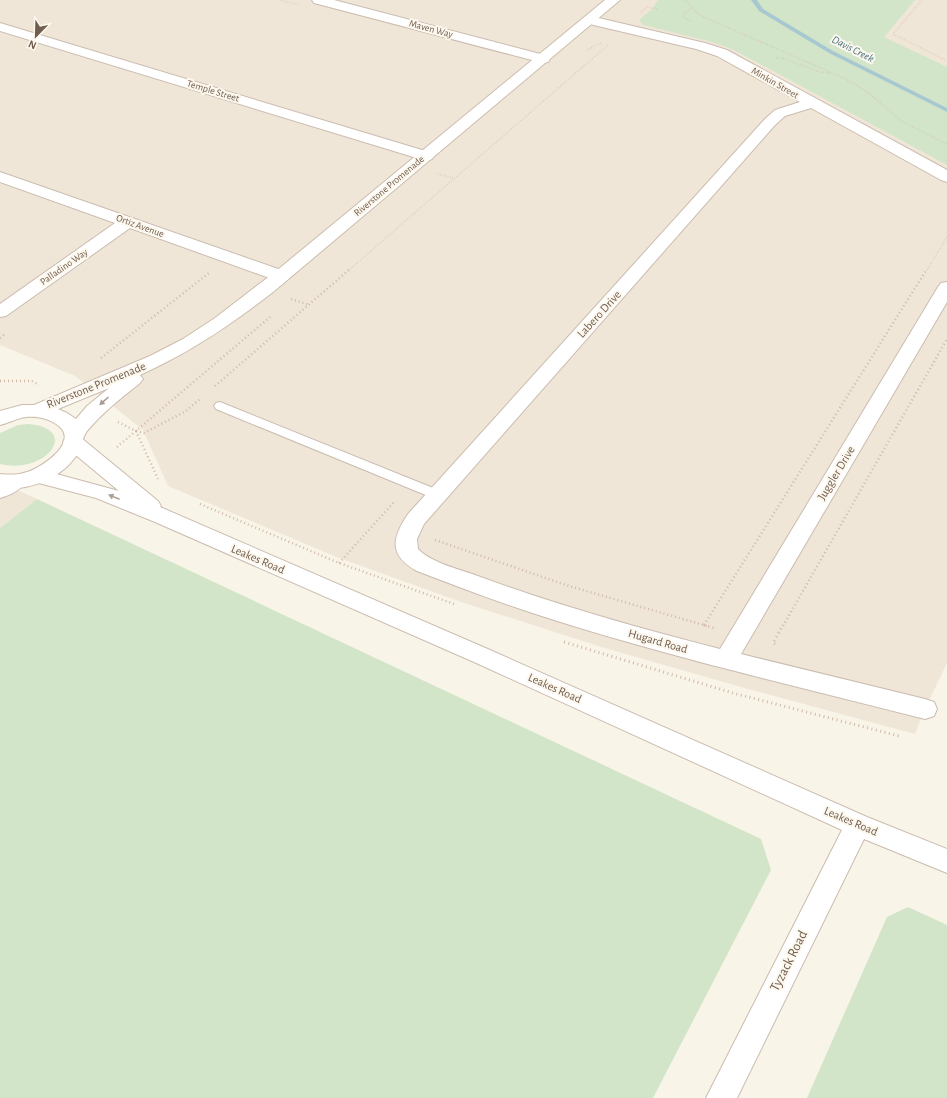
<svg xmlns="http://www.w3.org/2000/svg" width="947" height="1098" font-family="'Alegreya Sans',sans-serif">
  <rect width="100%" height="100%" fill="#f9f4e8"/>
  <g fill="#f0e6d8">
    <path d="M 0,0 L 947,0 L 947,663 L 925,709 L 915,734 L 748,689 L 601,647 L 461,602 L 339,558 L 168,486 L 143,430 L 75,376 L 0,345 Z"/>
    <path d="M 0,482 L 37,499 L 0,528 Z"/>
  </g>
  <g fill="#d2e5c8">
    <path d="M 658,0 L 915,0 L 884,37 L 947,67 L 947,165 L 734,50 L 712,42 L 643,25 L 639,20 L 652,9 Z"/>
    <path d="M 29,424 C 81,429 46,475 0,464 L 0,433 L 18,425 Z"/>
    <path d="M 37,499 L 761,839 L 771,870 L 653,1098 L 0,1098 L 0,528 Z"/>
    <path d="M 908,907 L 947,925 L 947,1098 L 807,1098 L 887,917 Z"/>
  </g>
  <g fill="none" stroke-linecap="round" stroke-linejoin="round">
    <path fill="#a7c8d1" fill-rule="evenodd" d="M 751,0 L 757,0 L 763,9 L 833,51 L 947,108 L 947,112 L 829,53 L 759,11 Z"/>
    <g stroke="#cabcaf" stroke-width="2">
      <path id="lane" d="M 220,402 L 443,492 L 445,495 L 443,498 L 438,500 L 433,498 L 216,409 L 214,406 L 216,403 Z"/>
    </g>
    <g stroke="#cabcaf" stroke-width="2">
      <g id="street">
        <path d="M 312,0 L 334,0 L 548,56 L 550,59 L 548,62 L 543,63 L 314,3 Z"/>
        <path d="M 590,16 L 705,43 L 727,50 L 947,170 L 947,182 L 941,180 L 811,108 L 785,116 L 775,125 L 424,524 L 417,539 L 418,549 C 430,562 458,569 475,575 C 556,605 638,628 720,649 L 938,287 L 941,283 L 947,282 L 947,302 L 741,654 L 925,699 L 934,702 L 937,709 L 934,716 L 925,719 C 800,687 674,658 551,619 C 506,605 461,588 417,571 C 388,555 392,538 408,514 L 765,119 L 775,110 L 800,102 L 717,56 L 696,49 L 585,23 L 583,20 L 585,17 Z"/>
        <path d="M 0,23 L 432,153 L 434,156 L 432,159 L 426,161 L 420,159 L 0,31 Z"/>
        <path d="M 0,172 L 287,272 L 290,276 L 287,280 L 281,281 L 275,280 L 130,228 L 6,316 L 0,317 L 0,304 L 115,223 L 0,182 Z"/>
        <path d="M 73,435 L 80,437 L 158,501 L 161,506 L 160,507 L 490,650 L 867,817 L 947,849 L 947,873 L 864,839 L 737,1098 L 706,1098 L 842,830 L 474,662 L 155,522 L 96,498 L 31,481 L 28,476 L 31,471 L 38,469 L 119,491 L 66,447 L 63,442 L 66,437 Z"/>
        <path d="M 15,475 L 22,477 L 25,482 C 20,491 10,495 0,498 L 0,482 Z"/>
      </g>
    </g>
    <g stroke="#ccbdad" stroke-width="2">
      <path id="secondary" d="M 605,0 L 620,0 L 273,292 C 231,325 189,353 140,375 L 143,379 L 140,383 C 120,399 103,412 87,431 C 82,437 83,446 78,453 C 62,479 29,491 0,488 L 0,474 C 9,475 19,475 27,472 C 43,467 82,440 56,424 C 47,418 37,416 26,417 C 17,418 9,423 0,425 L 0,411 L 22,405 L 34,405 L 150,356 L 183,339 L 215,318 L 275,272 ZM 109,388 L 87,406 L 76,419 L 67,413 L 58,409 Z"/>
    </g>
    <g stroke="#d0b9a7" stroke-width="1.5" stroke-dasharray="0.5 2" stroke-linecap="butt">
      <path d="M 280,0 L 299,5"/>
      <path d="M 685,0 L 698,14 L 708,19 L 844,78 L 866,91 L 903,122 L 947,144"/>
      <path d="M 922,0 L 893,34 L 947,61"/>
      <path d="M 641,12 L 647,7 L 658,9"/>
      <path d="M 690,21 L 683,17 L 684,13 L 691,8"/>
      <path d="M 587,50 L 601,43"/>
      <path d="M 776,58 L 782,58 L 820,72 L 830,73"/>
      <path d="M 438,174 L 454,178"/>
      <path d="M 349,270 L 608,45"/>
      <path d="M 927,270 L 947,237"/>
    </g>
    <g stroke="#d0b9a7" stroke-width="2.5" stroke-dasharray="1 3" stroke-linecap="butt">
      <path d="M 291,299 L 309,305"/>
      <path d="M 0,338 L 6,333"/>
      <path d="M 101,358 L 209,273"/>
      <path d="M 0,381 L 32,381 L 39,385"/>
      <path d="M 215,386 L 350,269"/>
      <path d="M 118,422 L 136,431 L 158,479"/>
      <path d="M 136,431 L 144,433 L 186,411 L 200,399"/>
      <path d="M 117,447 L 270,317"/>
      <path d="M 200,504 L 339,563 L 454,604"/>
      <path d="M 435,540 L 569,586 L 707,626"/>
      <path d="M 339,563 L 395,501"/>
      <path d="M 704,625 L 927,269"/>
      <path d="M 783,626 L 947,339"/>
    </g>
    <g stroke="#d0b9a7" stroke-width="3" stroke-dasharray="1 3.5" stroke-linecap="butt">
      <path d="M 704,625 L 714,628"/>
      <path d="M 564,642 L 733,693 L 899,736"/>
      <path d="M 775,644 L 773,643 L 783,625"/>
    </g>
    <use href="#lane" fill="#fff" fill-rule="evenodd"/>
    <use href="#street" fill="#fff" fill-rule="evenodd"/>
    <use href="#secondary" fill="#fff" fill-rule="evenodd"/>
  </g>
  <defs><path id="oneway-solid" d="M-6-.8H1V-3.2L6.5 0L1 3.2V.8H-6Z"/></defs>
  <g fill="#a99e95">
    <use href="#oneway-solid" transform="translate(104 401) rotate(138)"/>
    <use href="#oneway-solid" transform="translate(114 497) rotate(-158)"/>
  </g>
  <g text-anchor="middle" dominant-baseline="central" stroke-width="4" stroke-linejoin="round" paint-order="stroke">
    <g font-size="10" fill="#705d4f" stroke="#fdf8ee">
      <text transform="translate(431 29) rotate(15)">Maven Way</text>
      <text transform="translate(775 83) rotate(30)">Minkin Street</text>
      <text transform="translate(213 91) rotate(17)">Temple Street</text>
      <text transform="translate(389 186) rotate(-40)">Riverstone Promenade</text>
      <text transform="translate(140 226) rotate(20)">Ortiz Avenue</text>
      <text transform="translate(64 267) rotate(-35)">Palladino Way</text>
    </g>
    <g font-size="11" font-style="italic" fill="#4c7480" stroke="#fdf8ee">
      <text transform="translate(853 49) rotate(27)">Davis Creek</text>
    </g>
    <g font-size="12" fill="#705d4f" stroke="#fdf8ee">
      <text transform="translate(599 314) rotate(-48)">Labero Drive</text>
      <text transform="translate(96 385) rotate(-22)">Riverstone Promenade</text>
      <text transform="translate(836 473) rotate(-59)">Juggler Drive</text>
      <text transform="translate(258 559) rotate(23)">Leakes Road</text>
      <text transform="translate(658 641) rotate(16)">Hugard Road</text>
      <text transform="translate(555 688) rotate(24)">Leakes Road</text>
      <text transform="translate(851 821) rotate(23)">Leakes Road</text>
    </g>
    <g font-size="14" fill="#705d4f" stroke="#fdf8ee">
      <text transform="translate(789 961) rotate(-63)">Tyzack Road</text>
    </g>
  </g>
  <g transform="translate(36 36) rotate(203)" stroke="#fdf8ee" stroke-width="3" paint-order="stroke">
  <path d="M0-3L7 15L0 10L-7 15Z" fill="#705d4f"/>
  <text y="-6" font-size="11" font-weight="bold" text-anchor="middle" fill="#705d4f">N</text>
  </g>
</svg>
